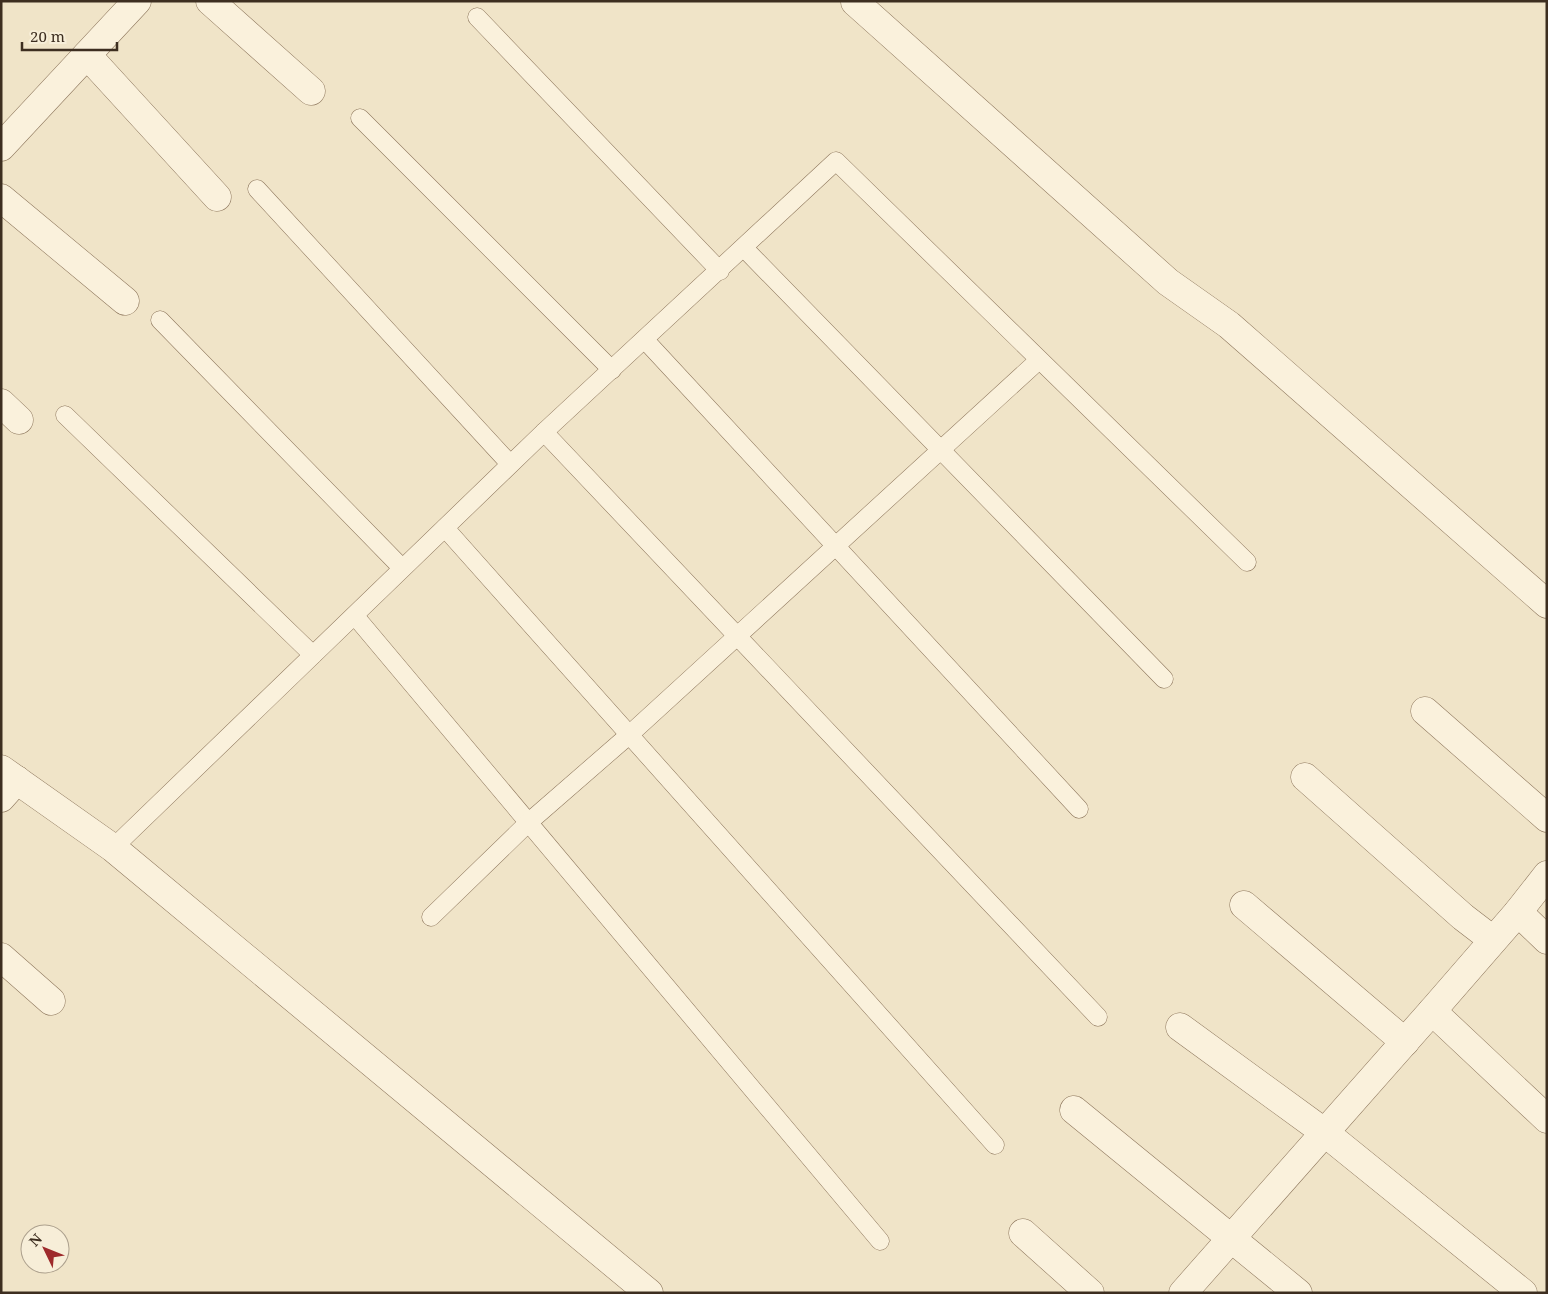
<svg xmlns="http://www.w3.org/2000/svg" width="1548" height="1294" font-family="'Noto Serif',serif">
  <rect width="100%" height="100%" fill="#f0e4c8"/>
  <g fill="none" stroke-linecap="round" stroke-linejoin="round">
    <g stroke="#8d765c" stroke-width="19">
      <g id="service">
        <path d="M 477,17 L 720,271"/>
        <path d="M 360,118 L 612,370"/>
        <path d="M 257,189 L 510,464"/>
        <path d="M 744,248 L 1164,679"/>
        <path d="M 160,320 L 402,568"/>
        <path d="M 645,340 L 1079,809"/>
        <path d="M 65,415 L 313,655"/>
        <path d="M 544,432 L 1098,1017"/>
        <path d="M 445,528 L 995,1145"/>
        <path d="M 355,616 L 880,1241"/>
        <path d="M 113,848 L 544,432 L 836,161 L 1247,562"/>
        <path d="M 431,917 L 529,822 L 629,735 L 1039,360"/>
      </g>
    </g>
    <g stroke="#8d765c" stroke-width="29">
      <g id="minor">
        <path d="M 210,1 L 311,91"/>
        <path d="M 855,2 L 1168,282 L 1229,325 L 1547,604"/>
        <path d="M 87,55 L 217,197"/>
        <path d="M 1,147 L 137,1"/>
        <path d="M 1,198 L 125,301"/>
        <path d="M 1,403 L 19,420"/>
        <path d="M 1425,711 L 1547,818"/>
        <path d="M 1,769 L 113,848 L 649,1293"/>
        <path d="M 1305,777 L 1463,917 L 1493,940"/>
        <path d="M 1,798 L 17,780"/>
        <path d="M 1244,905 L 1405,1042"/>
        <path d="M 1518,912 L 1547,940"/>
        <path d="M 1,957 L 51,1001"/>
        <path d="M 1432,1011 L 1547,1119"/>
        <path d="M 1180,1027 L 1324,1132 L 1523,1293"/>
        <path d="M 1074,1110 L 1298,1293"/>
        <path d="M 1023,1233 L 1090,1293"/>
        <path d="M 1183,1293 L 1432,1011 L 1518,912 L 1547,875"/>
      </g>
    </g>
    <use href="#service" stroke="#faf1dc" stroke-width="18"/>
    <use href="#minor" stroke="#faf1dc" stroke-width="28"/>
  </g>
  <rect width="1548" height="1294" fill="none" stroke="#3d2e20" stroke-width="5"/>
  <g transform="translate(45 1249) rotate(313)"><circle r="24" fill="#f7eed8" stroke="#ada18e"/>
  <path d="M0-4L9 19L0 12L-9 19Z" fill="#9e2a2b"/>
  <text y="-8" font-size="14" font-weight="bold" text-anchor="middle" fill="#3d2e20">N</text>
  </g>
  <path d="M22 42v8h95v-8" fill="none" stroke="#3d2e20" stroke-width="2.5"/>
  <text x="30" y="42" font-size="15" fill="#3d2e20" stroke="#f7eed8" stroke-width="4" paint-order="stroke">20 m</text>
</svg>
